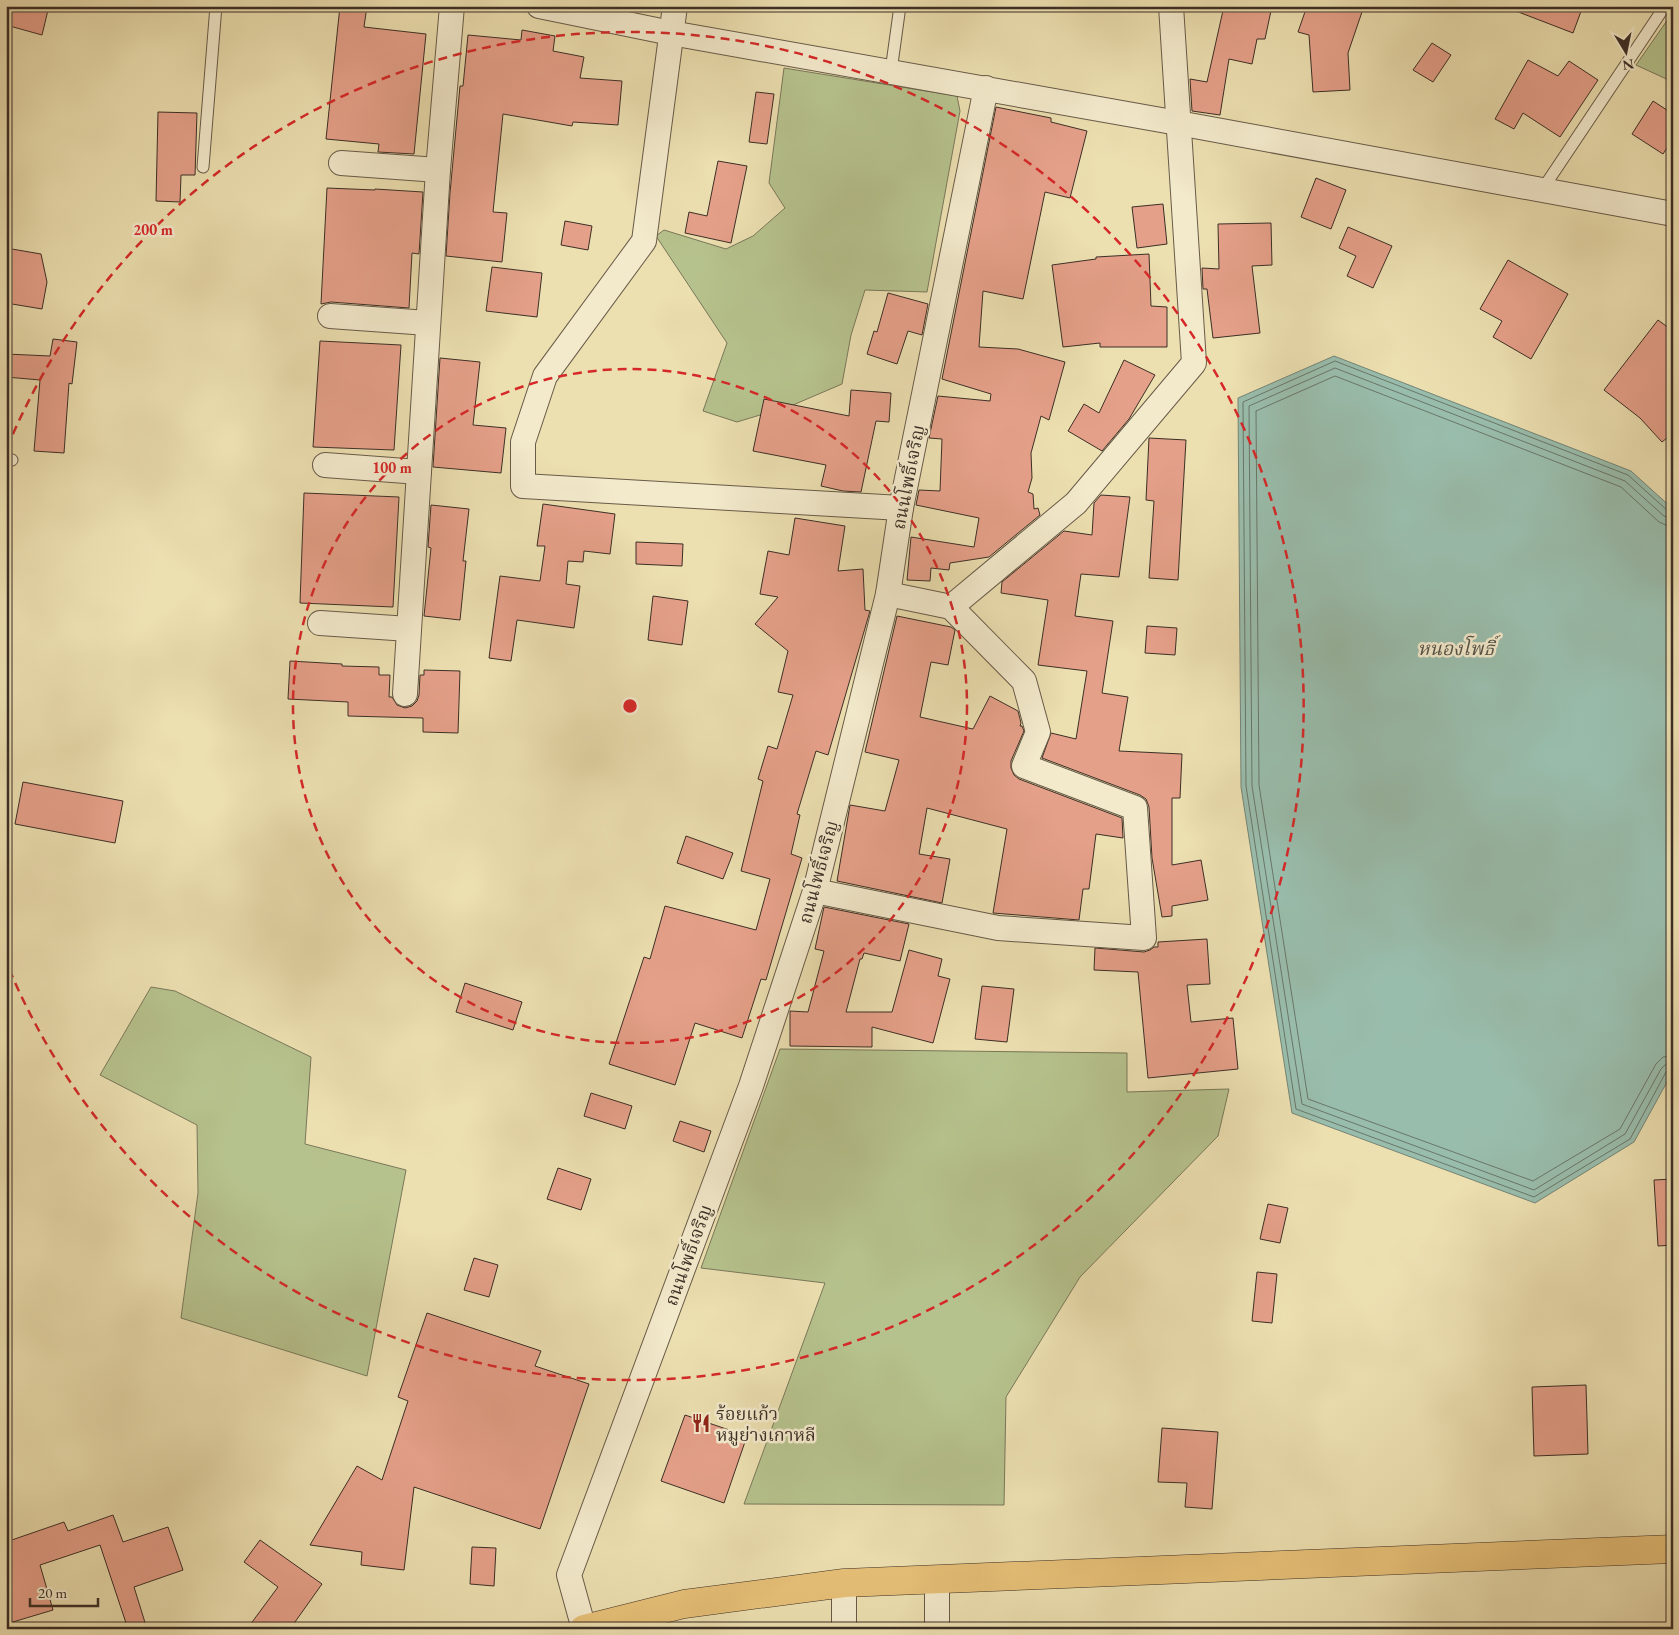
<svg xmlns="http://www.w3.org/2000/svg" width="1679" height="1635" font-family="'EB Garamond','Noto Serif Thai',serif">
  <rect width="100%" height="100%" fill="#ecdfb0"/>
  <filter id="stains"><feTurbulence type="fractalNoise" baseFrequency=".004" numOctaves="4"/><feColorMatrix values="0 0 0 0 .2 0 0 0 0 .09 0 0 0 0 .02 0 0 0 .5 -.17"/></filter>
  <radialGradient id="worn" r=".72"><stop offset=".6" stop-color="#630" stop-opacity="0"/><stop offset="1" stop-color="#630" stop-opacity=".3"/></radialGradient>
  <g fill="#b6c28d" stroke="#79785a">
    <path d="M 1673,12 L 1673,82 L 1636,65 Z"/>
    <path d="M 784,68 L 957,96 L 960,111 L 927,292 L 865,290 L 851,335 L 842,384 L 793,405 L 737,422 L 703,411 L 727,343 L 656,236 L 664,230 L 726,249 L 753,236 L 785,208 L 769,183 Z"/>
    <path d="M 151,987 L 175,991 L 311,1057 L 305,1144 L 406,1170 L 367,1376 L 181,1318 L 198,1193 L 197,1125 L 100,1075 Z"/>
    <path d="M 780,1049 L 1127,1053 L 1127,1092 L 1229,1089 L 1218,1136 L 1080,1277 L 1006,1397 L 1004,1505 L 744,1504 L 825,1283 L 701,1268 Z"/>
  </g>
  <path fill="#99bdac" stroke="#748476" d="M 1334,356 L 1631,471 L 1673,509 L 1673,1071 L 1634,1142 L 1535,1203 L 1292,1113 L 1241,787 L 1238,398 Z"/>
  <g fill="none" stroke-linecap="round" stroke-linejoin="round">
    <g stroke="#6a7669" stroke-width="1">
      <path d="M 1673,512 L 1668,511 L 1628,475 L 1335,361 L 1243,402 L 1246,786 L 1296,1109 L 1534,1197 L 1630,1139 L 1666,1072 L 1673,1069"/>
      <path d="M 1673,519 L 1664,516 L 1625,481 L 1335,368 L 1249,406 L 1252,786 L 1302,1104 L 1534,1190 L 1625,1134 L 1661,1069 L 1666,1064 L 1673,1063"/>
      <path d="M 1673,526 L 1666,525 L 1659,522 L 1621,487 L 1335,376 L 1256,411 L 1259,785 L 1308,1099 L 1533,1181 L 1620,1129 L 1656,1064 L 1663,1057 L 1673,1056"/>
    </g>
  </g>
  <g fill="#e5a089" stroke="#3c2f26">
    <path d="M 6,6 L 49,6 L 42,35 L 6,25 Z"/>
    <path d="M 340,6 L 367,6 L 364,27 L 426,34 L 414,154 L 378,152 L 379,144 L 326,139 Z"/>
    <path d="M 1224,6 L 1272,6 L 1265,39 L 1257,39 L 1252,64 L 1229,59 L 1220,115 L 1192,111 L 1190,79 L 1207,82 Z"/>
    <path d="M 1307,6 L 1364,6 L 1348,53 L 1350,90 L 1313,92 L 1309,35 L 1298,32 Z"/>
    <path d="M 1508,6 L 1583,6 L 1573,33 L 1508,8 Z"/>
    <path d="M 522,30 L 555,36 L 553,51 L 584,57 L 580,78 L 622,81 L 618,125 L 573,122 L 572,126 L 503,114 L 493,212 L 507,213 L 502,262 L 446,256 L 450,193 L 460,86 L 463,86 L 468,35 L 521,40 Z"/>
    <path d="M 1432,43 L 1451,55 L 1433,82 L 1413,70 Z"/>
    <path d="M 1528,60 L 1558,76 L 1569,61 L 1598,80 L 1560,137 L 1523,113 L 1514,129 L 1495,119 Z"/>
    <path d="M 756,92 L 774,94 L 767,144 L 749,142 Z"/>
    <path d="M 1653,101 L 1673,114 L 1673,139 L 1663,154 L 1632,134 Z"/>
    <path d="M 996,107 L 1051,118 L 1051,122 L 1087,131 L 1070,198 L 1045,192 L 1023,299 L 983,291 L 979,347 L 1018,349 L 1065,362 L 1049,420 L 1041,416 L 1031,453 L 1032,478 L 1028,492 L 1033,494 L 1034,509 L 1038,508 L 1040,515 L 989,557 L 950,563 L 949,570 L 931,568 L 930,581 L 907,580 L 911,537 L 974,547 L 979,518 L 916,505 L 919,490 L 940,491 L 942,439 L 929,438 L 938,396 L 990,401 L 991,394 L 942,379 Z"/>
    <path d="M 158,112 L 197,113 L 195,175 L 181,175 L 180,202 L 156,201 Z"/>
    <path d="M 718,161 L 747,166 L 731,243 L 685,233 L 689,212 L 707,216 Z"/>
    <path d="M 1316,178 L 1346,190 L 1331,229 L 1301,217 Z"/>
    <path d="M 327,188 L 375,190 L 375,189 L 423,192 L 419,254 L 412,253 L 409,308 L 331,302 L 321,304 Z"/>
    <path d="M 1163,204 L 1167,244 L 1137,248 L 1132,207 Z"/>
    <path d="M 565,221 L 592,226 L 588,250 L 561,245 Z"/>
    <path d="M 1271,223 L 1272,265 L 1252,266 L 1260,333 L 1213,338 L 1207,289 L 1203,289 L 1202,268 L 1219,269 L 1218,224 Z"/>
    <path d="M 1348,227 L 1392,246 L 1373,288 L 1347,276 L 1356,256 L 1339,248 Z"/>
    <path d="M 6,248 L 41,254 L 47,282 L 42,309 L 6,303 Z"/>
    <path d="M 1149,254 L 1151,306 L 1167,307 L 1167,347 L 1100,347 L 1100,343 L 1063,347 L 1052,265 L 1096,259 L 1096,257 Z"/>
    <path d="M 1508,260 L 1568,294 L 1531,359 L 1493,337 L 1502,321 L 1480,309 Z"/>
    <path d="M 492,267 L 542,273 L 537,317 L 486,311 Z"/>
    <path d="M 888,293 L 928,304 L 922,335 L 908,331 L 897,364 L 867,354 L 874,331 L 877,332 Z"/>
    <path d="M 1658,320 L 1673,331 L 1673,433 L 1662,442 L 1640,418 L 1604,390 Z"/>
    <path d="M 53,339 L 77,342 L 72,384 L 69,383 L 64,453 L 34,451 L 40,380 L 6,377 L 6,354 L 50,356 Z"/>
    <path d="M 320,341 L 401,345 L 394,450 L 313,447 Z"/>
    <path d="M 440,358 L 480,362 L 473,425 L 506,428 L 501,473 L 433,467 Z"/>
    <path d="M 1124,360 L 1155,375 L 1129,419 L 1102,451 L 1068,431 L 1084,404 L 1099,413 Z"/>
    <path d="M 851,390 L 891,393 L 889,422 L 876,421 L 861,492 L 843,491 L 821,486 L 826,465 L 753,451 L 764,399 L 849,416 Z"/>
    <path d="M 1149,438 L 1186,440 L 1178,580 L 1149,578 L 1154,501 L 1146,500 Z"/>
    <path d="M 304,493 L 399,497 L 393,607 L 300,603 Z"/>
    <path d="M 1101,495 L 1130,497 L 1119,577 L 1081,574 L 1075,616 L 1113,621 L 1102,693 L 1128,697 L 1119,751 L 1182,754 L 1180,798 L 1172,798 L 1172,865 L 1201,860 L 1208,900 L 1172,906 L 1172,916 L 1162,917 L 1152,858 L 1149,807 L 1146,799 L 1140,795 L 1042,758 L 1051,733 L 1076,739 L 1087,671 L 1038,665 L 1048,600 L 1001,593 L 1002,582 L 1064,531 L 1092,535 L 1094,503 Z"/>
    <path d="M 543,504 L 615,514 L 610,554 L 584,551 L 583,562 L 568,561 L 566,584 L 580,586 L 574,628 L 517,620 L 511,661 L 489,658 L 500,576 L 540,581 L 545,546 L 537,546 Z"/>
    <path d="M 431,505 L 469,509 L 463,561 L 466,561 L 460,620 L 424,616 L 431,548 L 428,547 Z"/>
    <path d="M 795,518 L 845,526 L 838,571 L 863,569 L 865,610 L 870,611 L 828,755 L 816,751 L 797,814 L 800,815 L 791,854 L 802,858 L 766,980 L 761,979 L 742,1038 L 695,1023 L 675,1085 L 609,1064 L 644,957 L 650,959 L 665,906 L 756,930 L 770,879 L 741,871 L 763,781 L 758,779 L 768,746 L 777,749 L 793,695 L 778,692 L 788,651 L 755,624 L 778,597 L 760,594 L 768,551 L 789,555 Z"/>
    <path d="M 636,542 L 683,544 L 682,566 L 636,564 Z"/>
    <path d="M 653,596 L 688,601 L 682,645 L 648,640 Z"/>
    <path d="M 897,616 L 951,627 L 955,630 L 948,665 L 931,662 L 920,717 L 973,729 L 990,696 L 1018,711 L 1021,723 L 1020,726 L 1022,726 L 1024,731 L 1011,761 L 1011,768 L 1014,775 L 1019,779 L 1122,818 L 1123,838 L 1096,834 L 1089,889 L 1083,889 L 1079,920 L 993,913 L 1007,829 L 927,808 L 919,854 L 950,859 L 942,903 L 837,881 L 850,805 L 885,811 L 899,760 L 865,752 Z"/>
    <path d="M 1147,626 L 1177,628 L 1175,655 L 1145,653 Z"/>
    <path d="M 290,661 L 342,664 L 342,666 L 379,667 L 379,675 L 390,675 L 389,697 L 392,697 L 397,705 L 405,708 L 412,706 L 417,701 L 419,695 L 420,675 L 424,675 L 424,670 L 460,671 L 458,733 L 423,732 L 423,718 L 348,716 L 348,702 L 288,699 Z"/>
    <path d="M 23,782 L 123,801 L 115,843 L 15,824 Z"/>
    <path d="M 686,836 L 733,853 L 723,879 L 677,863 Z"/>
    <path d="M 824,907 L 909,924 L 900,961 L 864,953 L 862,959 L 860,959 L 846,1012 L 892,1012 L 909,950 L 942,959 L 938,976 L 950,979 L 933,1043 L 872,1027 L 872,1047 L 790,1046 L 790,1011 L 808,1012 L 824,951 L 815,949 Z"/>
    <path d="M 1207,939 L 1210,984 L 1187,985 L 1191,1022 L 1233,1018 L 1238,1069 L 1148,1078 L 1138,972 L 1094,970 L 1095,948 L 1144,952 L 1150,950 L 1154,947 L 1158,947 L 1158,942 Z"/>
    <path d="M 465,983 L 522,1002 L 513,1030 L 456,1012 Z"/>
    <path d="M 982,986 L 1014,989 L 1007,1042 L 975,1039 Z"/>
    <path d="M 591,1093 L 632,1106 L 625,1129 L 584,1116 Z"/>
    <path d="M 680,1121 L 711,1131 L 704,1152 L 673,1141 Z"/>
    <path d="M 558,1168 L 591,1179 L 581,1210 L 547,1199 Z"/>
    <path d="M 1673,1179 L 1673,1245 L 1658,1246 L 1654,1180 Z"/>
    <path d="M 1268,1204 L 1288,1208 L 1280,1243 L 1260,1239 Z"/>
    <path d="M 474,1258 L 498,1265 L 489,1297 L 464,1290 Z"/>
    <path d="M 1257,1272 L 1277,1274 L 1272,1323 L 1252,1321 Z"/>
    <path d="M 427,1313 L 541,1351 L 535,1366 L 589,1384 L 540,1529 L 414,1487 L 404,1570 L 361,1565 L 362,1552 L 310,1545 L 357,1466 L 382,1480 L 408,1401 L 398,1397 Z"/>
    <path d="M 1586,1385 L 1588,1454 L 1534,1456 L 1532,1387 Z"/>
    <path d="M 685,1415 L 747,1436 L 724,1503 L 661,1481 Z"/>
    <path d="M 1162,1428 L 1218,1432 L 1212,1509 L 1185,1507 L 1187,1483 L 1158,1482 Z"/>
    <path d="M 113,1515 L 123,1542 L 168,1527 L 183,1570 L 134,1587 L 147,1629 L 128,1629 L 100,1545 L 40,1565 L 53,1610 L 6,1624 L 6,1542 L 64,1522 L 68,1531 Z"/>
    <path d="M 260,1540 L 322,1584 L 290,1629 L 247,1629 L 278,1587 L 244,1562 Z"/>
    <path d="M 472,1547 L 496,1548 L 494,1586 L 470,1584 Z"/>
  </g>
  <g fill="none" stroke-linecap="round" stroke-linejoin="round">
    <g stroke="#685b48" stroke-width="13">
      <g id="lane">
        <path d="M 891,71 L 900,6"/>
        <path d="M 203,167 L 216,6"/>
        <path d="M 1542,190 L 1665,6"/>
        <path d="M 6,459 L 12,460"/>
      </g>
    </g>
    <g stroke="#685b48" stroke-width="26">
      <g id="street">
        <path d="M 539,6 L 671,33 L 1178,123 L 1673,214"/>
        <path d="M 675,6 L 644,241 L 545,376 L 523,442 L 523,486 L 901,508"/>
        <path d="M 341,163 L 438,170"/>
        <path d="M 330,316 L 428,323"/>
        <path d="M 325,465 L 419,472"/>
        <path d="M 888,594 L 951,607 L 1076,503 L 1194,363 L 1171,6"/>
        <path d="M 320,623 L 409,629"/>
        <path d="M 405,694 L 438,170 L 452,6"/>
        <path d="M 815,891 L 998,928 L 1144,938 L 1135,808 L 1024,766 L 1038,732 L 1024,681 L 951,607"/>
        <path d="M 584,1629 L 569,1575 L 751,1086 L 815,891 L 888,594 L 901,508 L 986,88"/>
        <path d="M 844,1629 L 844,1583"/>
        <path d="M 937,1629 L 937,1579"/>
      </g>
    </g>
    <g stroke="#3c2f26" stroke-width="29">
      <path id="primary" d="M 584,1629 L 684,1604 L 844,1583 L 1673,1549"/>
    </g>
    <use href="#lane" stroke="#f3eacc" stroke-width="11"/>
    <use href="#street" stroke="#f3eacc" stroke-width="24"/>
    <use href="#primary" stroke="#e6c078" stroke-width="28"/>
  </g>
  <g fill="none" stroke="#d62828" stroke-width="2.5" stroke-dasharray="9 6">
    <circle cx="630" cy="706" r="337"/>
    <path d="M7 448A674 674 0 1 1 7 964"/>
  </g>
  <defs>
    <g id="restaurant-bare" transform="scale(1.5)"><path d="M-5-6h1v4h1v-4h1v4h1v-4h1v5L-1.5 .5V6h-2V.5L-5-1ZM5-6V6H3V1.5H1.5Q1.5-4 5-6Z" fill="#8f2418" stroke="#f3eacc" stroke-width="2.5" paint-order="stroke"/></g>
  </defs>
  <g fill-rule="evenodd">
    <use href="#restaurant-bare" x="701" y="1423"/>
  </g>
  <g text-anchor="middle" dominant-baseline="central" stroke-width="5" stroke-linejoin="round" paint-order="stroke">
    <g font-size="18" fill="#3c2f26" stroke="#f3eacc">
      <text transform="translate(908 477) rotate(-79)">ถนนโพธิ์เจริญ</text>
      <text transform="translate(818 872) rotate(-75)">ถนนโพธิ์เจริญ</text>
      <text transform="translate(688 1255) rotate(-70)">ถนนโพธิ์เจริญ</text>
    </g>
    <g font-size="18" fill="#3c2f26" stroke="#f3eacc" text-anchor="start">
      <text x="716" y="1413">ร้อยแก้ว<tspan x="716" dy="21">หมูย่างเกาหลี</tspan></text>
    </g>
    <g font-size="19" font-style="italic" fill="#535248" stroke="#f3eacc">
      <text x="1456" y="648">หนองโพธิ์</text>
    </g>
  </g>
  <circle cx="630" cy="706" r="8" fill="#d62828" stroke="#f3eacc" stroke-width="2.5"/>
  <g font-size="15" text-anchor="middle" font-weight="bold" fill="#d62828" stroke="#f3eacc" stroke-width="5" stroke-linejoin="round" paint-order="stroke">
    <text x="153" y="235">200 m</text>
    <text x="392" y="473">100 m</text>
  </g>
  <rect width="1679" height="1635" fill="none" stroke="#ecdfb0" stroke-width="25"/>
  <rect x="8" y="8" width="1664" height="1620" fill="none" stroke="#3c2f26" stroke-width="2.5"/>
  <rect x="12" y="12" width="1654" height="1610" fill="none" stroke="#3c2f26"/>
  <g transform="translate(1626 52) rotate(170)" stroke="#f3eacc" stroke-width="4" paint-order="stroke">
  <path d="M0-4L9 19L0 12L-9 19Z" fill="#3c2f26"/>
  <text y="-8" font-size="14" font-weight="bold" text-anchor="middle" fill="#3c2f26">N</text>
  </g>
  <path d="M30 1598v8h68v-8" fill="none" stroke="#3c2f26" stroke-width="2.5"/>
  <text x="38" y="1598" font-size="15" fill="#3c2f26" stroke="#f3eacc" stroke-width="4" paint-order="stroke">20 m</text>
  <rect width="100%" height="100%" filter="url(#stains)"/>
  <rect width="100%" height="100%" fill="url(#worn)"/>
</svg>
